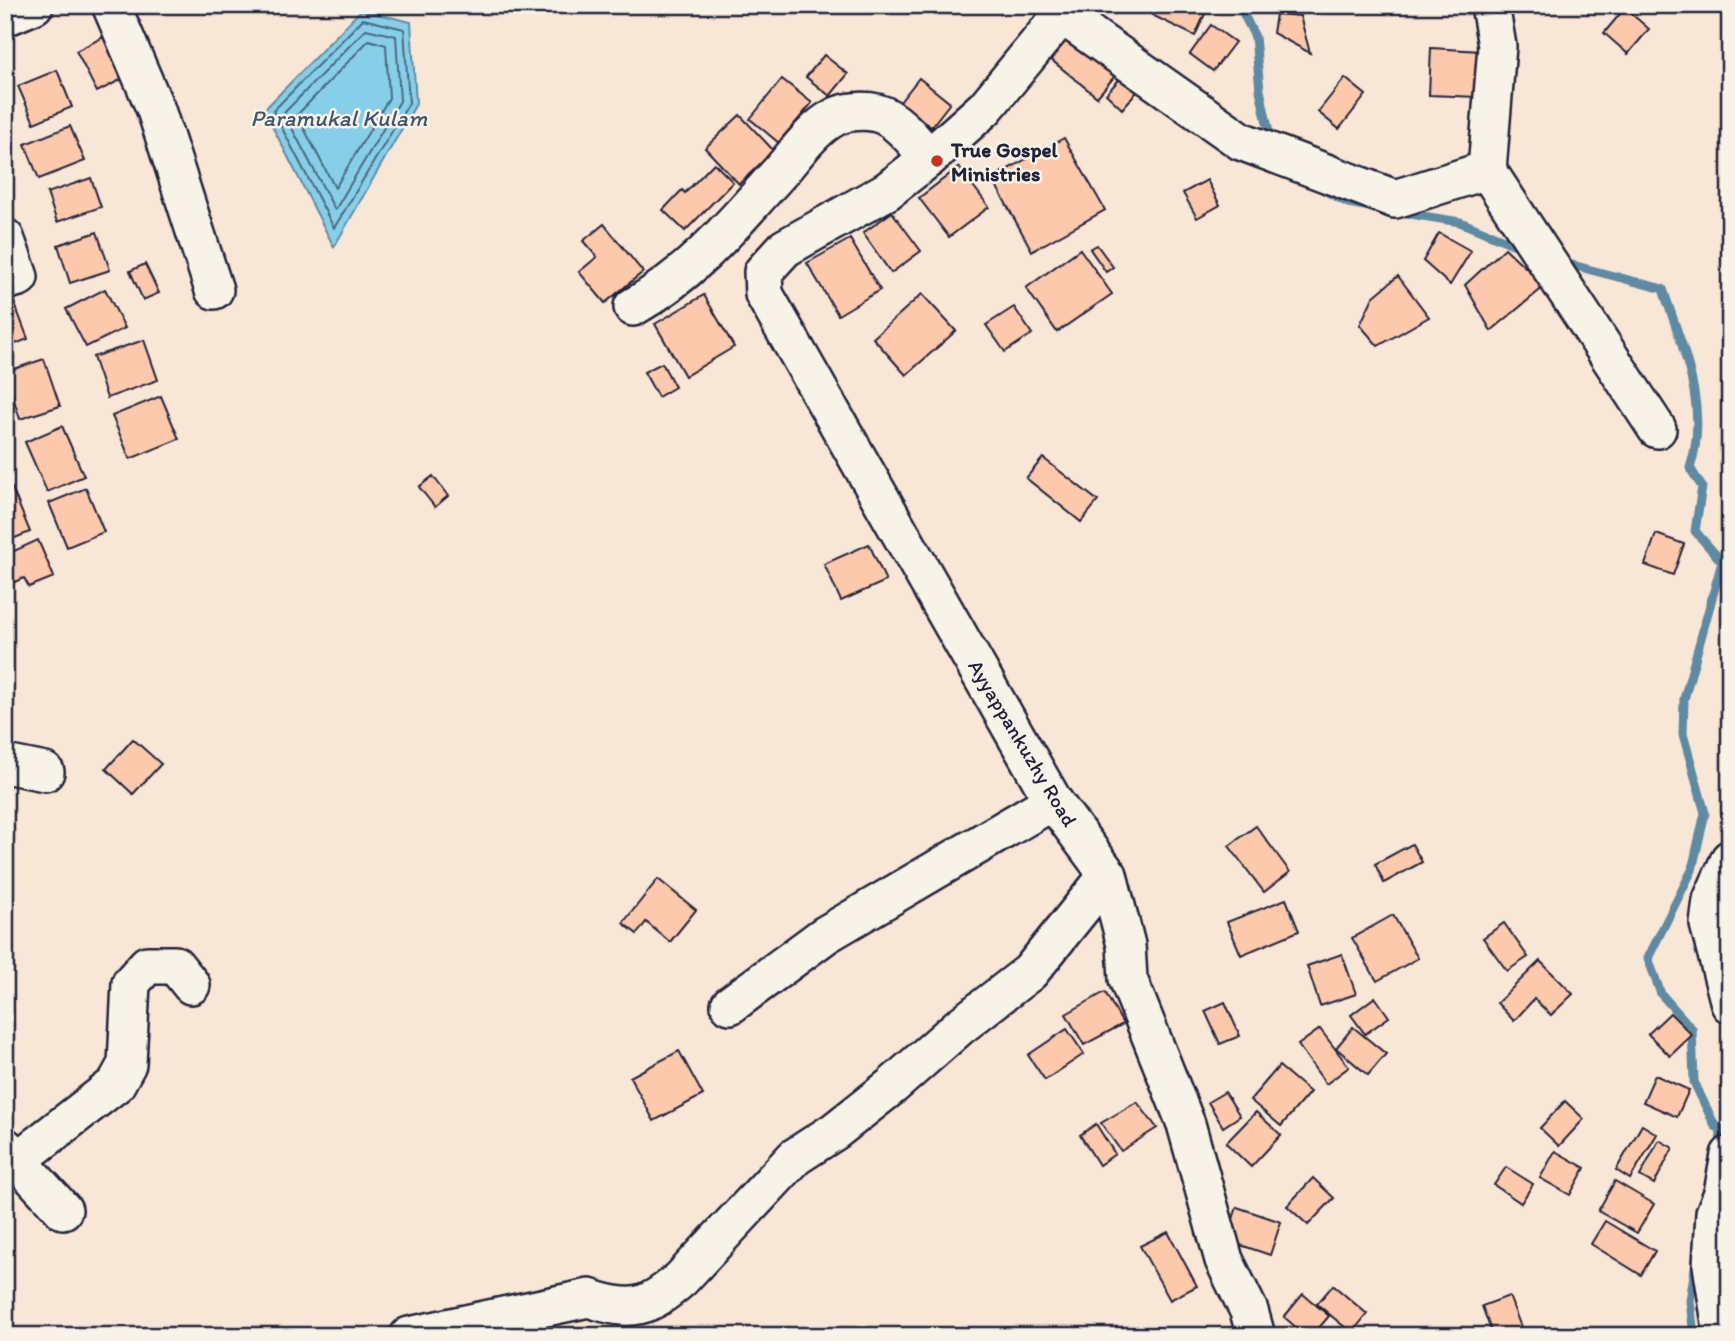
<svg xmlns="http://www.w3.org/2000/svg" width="1735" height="1341" font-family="Itim,sans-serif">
  <rect width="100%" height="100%" fill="#f8e6d6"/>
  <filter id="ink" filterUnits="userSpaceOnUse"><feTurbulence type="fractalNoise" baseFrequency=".0143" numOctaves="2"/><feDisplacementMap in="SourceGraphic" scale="14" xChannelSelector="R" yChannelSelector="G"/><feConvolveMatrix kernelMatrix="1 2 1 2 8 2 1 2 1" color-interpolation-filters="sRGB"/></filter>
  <g filter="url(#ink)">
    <path fill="#87cfe8" stroke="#5f8aa3" stroke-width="2" d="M 361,10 L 411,22 L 416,104 L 334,247 L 264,110 Z"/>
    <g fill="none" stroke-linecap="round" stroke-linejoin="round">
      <g stroke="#4a6780" stroke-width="2">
        <path d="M 363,19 L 404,29 L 409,103 L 334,228 L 273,111 Z"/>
        <path d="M 366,29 L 396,36 L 400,101 L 335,210 L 284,113 Z"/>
        <path d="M 369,40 L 386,45 L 389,98 L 335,188 L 297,115 Z"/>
      </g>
      <g stroke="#5f8aa3" stroke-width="9">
        <path d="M 1239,5 L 1255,37 L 1260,90 L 1271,142"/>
        <path d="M 1322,189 L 1348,203 L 1370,207"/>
        <path d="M 1398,212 L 1460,222 L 1525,249"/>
        <path d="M 1561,262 L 1663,289 C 1682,347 1710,407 1690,468 L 1702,487 L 1695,531 L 1722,562 L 1684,699 L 1683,734 L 1705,813 L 1692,870 L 1648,958 L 1661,994 L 1692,1029 L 1694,1082 L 1715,1126 L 1721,1129 L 1720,1149"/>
        <path d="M 1694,1336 L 1690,1301 L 1696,1261"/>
      </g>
    </g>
    <g fill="#fcc9ac" stroke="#22223b" stroke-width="2">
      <path d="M 1157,5 L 1209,5 L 1195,36 L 1152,15 Z"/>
      <path d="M 1625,8 L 1649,29 L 1628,54 L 1604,33 Z"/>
      <path d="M 1276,14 L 1300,16 L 1310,53 L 1273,33 Z"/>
      <path d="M 1211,25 L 1235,42 L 1213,71 L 1190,54 Z"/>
      <path d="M 1072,30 L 1120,70 L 1097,97 L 1049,58 Z"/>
      <path d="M 111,33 L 132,74 L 97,92 L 76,51 Z"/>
      <path d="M 1431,48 L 1481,51 L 1478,97 L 1429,95 Z"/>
      <path d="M 824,55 L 848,74 L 830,96 L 806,77 Z"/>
      <path d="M 57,70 L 72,107 L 34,123 L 18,86 Z"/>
      <path d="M 1127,71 L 1143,85 L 1122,109 L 1106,94 Z"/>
      <path d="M 919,78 L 950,103 L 931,127 L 900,102 Z"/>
      <path d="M 1345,78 L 1366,95 L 1339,129 L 1318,112 Z"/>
      <path d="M 782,79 L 812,103 L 779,143 L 750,119 Z"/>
      <path d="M 740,115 L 774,151 L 739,184 L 705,148 Z"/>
      <path d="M 70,126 L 85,161 L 39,179 L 25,144 Z"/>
      <path d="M 1064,138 L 1105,210 L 1032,251 L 992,178 Z"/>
      <path d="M 714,163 L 733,182 L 685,231 L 663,210 L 682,190 L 685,193 Z"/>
      <path d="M 959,167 L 989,207 L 949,237 L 919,198 Z"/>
      <path d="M 91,178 L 101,207 L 57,222 L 47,193 Z"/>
      <path d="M 1207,180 L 1220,205 L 1197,218 L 1183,193 Z"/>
      <path d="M 892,212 L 921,251 L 891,273 L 863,233 Z"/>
      <path d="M 604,224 L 643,272 L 605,303 L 579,272 L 597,257 L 583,241 Z"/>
      <path d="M 97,232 L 110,270 L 70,283 L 58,245 Z"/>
      <path d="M 1439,233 L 1471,251 L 1450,285 L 1423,261 Z"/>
      <path d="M 850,239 L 880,290 L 838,315 L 807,263 Z"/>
      <path d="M 1097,245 L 1113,267 L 1106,272 L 1090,249 Z"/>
      <path d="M 1505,248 L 1545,286 L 1491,331 L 1465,285 Z"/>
      <path d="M 1080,249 L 1112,294 L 1057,332 L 1026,288 Z"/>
      <path d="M 145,264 L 159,293 L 143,300 L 130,271 Z"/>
      <path d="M 1398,276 L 1429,317 L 1378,346 L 1360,325 L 1373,297 Z"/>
      <path d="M 9,289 L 28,339 L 5,348 L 5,291 Z"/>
      <path d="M 105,289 L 125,328 L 86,347 L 66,309 Z"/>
      <path d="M 922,294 L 956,331 L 906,375 L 873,338 Z"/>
      <path d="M 704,295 L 734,347 L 685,376 L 655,324 Z"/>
      <path d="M 1014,307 L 1032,334 L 1005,352 L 986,325 Z"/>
      <path d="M 144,340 L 158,380 L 107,398 L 93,357 Z"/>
      <path d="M 44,359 L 60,406 L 20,419 L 5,372 Z"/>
      <path d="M 662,363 L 675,387 L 658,397 L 644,372 Z"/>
      <path d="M 161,396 L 179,439 L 130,459 L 112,416 Z"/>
      <path d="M 62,426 L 84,476 L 47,492 L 25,442 Z"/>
      <path d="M 1043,458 L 1098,501 L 1081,522 L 1026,478 Z"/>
      <path d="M 433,476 L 448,496 L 435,507 L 419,487 Z"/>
      <path d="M 12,488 L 30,532 L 5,542 L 5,491 Z"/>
      <path d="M 86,488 L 104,532 L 67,547 L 49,503 Z"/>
      <path d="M 1656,534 L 1684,544 L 1673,575 L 1645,565 Z"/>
      <path d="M 38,540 L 54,577 L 29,587 L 24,578 L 7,585 L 5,555 Z"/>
      <path d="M 869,544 L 886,581 L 841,601 L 824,564 Z"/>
      <path d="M 133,739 L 161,764 L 133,794 L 106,769 Z"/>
      <path d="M 1256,826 L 1290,872 L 1264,892 L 1229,846 Z"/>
      <path d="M 1412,844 L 1422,862 L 1384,883 L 1375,864 Z"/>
      <path d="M 658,879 L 696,910 L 670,942 L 646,922 L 637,934 L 623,923 Z"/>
      <path d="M 1286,899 L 1299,931 L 1241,955 L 1227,922 Z"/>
      <path d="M 1393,915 L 1418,958 L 1377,981 L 1352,938 Z"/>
      <path d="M 1504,923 L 1528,957 L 1507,971 L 1483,938 Z"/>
      <path d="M 1342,954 L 1356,994 L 1320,1006 L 1307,966 Z"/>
      <path d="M 1540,961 L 1573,994 L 1551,1015 L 1534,999 L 1514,1021 L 1497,1003 Z"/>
      <path d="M 1105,992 L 1123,1024 L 1084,1045 L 1066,1014 Z"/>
      <path d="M 1375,997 L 1389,1017 L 1365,1034 L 1351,1015 Z"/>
      <path d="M 1225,1002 L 1240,1036 L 1220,1044 L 1205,1011 Z"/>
      <path d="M 1670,1013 L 1692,1035 L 1670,1056 L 1648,1034 Z"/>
      <path d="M 1353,1027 L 1386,1054 L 1368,1075 L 1336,1048 Z"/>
      <path d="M 1067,1029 L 1084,1054 L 1045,1080 L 1028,1055 Z"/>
      <path d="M 1320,1029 L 1349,1067 L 1326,1084 L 1298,1045 Z"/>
      <path d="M 679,1051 L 703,1095 L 654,1121 L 630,1077 Z"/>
      <path d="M 1279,1066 L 1310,1092 L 1281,1126 L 1250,1100 Z"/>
      <path d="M 1655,1075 L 1689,1090 L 1677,1117 L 1643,1102 Z"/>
      <path d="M 1225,1092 L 1240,1116 L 1223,1127 L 1208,1102 Z"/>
      <path d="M 1565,1101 L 1584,1119 L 1559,1146 L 1540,1128 Z"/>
      <path d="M 1137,1102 L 1157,1128 L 1121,1151 L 1101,1123 Z"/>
      <path d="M 1256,1112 L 1281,1135 L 1251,1167 L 1226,1143 Z"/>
      <path d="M 1096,1124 L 1115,1154 L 1099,1165 L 1080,1135 Z"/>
      <path d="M 1642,1125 L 1657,1134 L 1630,1179 L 1616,1170 Z"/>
      <path d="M 1659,1140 L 1673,1148 L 1654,1184 L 1640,1176 Z"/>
      <path d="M 1555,1151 L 1585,1168 L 1570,1195 L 1540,1178 Z"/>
      <path d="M 1506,1167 L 1533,1184 L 1521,1203 L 1494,1185 Z"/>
      <path d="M 1313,1178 L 1334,1198 L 1308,1225 L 1287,1206 Z"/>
      <path d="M 1615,1181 L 1654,1204 L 1637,1233 L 1598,1211 Z"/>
      <path d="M 1237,1207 L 1281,1222 L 1270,1255 L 1226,1240 Z"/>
      <path d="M 1605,1221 L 1655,1251 L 1641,1275 L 1591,1244 Z"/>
      <path d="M 1168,1232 L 1197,1286 L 1170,1300 L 1140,1246 Z"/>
      <path d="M 1333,1285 L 1367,1314 L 1352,1333 L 1317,1304 Z"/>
      <path d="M 1303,1294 L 1329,1316 L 1312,1336 L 1306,1336 L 1284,1317 Z"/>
      <path d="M 1509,1296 L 1524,1335 L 1493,1336 L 1482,1306 Z"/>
    </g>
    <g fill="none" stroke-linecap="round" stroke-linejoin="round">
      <g stroke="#22223b" stroke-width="42">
        <g id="minor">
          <path d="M 111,5 L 156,110 L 214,290"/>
          <path d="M 1070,5 L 985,108 L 929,158 L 887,191 L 785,248 L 763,272 L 764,294 L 1053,801 L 1108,875 L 1126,945 L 1128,979 L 1186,1124 L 1224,1260 L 1249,1311 L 1256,1336"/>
          <path d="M 1490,5 L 1497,46 L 1487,170 L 1657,429"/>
          <path d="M 1062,15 L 1241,141 L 1395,199 L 1487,170"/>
          <path d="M 5,17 L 34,5"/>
          <path d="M 5,238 L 19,277 L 5,281"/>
          <path d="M 633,307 C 693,273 733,224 778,174 C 795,155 812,129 835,117 C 846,111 865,110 877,113 C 897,118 916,143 929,158"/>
          <path d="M 5,764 L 45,772"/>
          <path d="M 1730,859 L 1712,900 L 1709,924 L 1730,1004"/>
          <path d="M 730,1005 L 825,935 L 1053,801"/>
          <path d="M 5,1147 L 63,1210"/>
          <path d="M 18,1160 L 116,1084 L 127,1064 L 131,983 L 147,965 L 175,965 L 191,985"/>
          <path d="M 409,1336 L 589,1298 C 632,1313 648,1308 681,1279 L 795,1157 L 835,1131 L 892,1086 L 959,1027 L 1030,972 L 1108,875"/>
          <path d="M 1723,1336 L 1712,1265 L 1715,1213 L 1723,1193 L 1730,1155"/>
        </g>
      </g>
      <use href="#minor" stroke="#f7f3e8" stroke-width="37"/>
    </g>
  </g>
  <circle fill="#c8321e" stroke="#f7f3e8" stroke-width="2.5" cx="937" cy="161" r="7"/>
  <g text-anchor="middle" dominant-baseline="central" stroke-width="5" stroke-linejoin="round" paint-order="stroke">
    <g font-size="21" font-weight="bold" fill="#22223b" stroke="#f7f3e8" text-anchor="start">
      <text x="951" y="149">True Gospel<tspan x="951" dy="24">Ministries</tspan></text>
    </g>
    <g font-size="21" fill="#22223b" stroke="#f7f3e8">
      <text transform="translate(1023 743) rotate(59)">Ayyappankuzhy Road</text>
    </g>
    <g font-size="23" font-style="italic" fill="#40566f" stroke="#f7f3e8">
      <text x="339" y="118">Paramukal Kulam</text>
    </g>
  </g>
  <rect width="1735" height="1341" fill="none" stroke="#f7f3e8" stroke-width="28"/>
  <rect x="14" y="14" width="1707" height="1313" fill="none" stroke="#22223b" stroke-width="2.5" filter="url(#ink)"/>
</svg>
